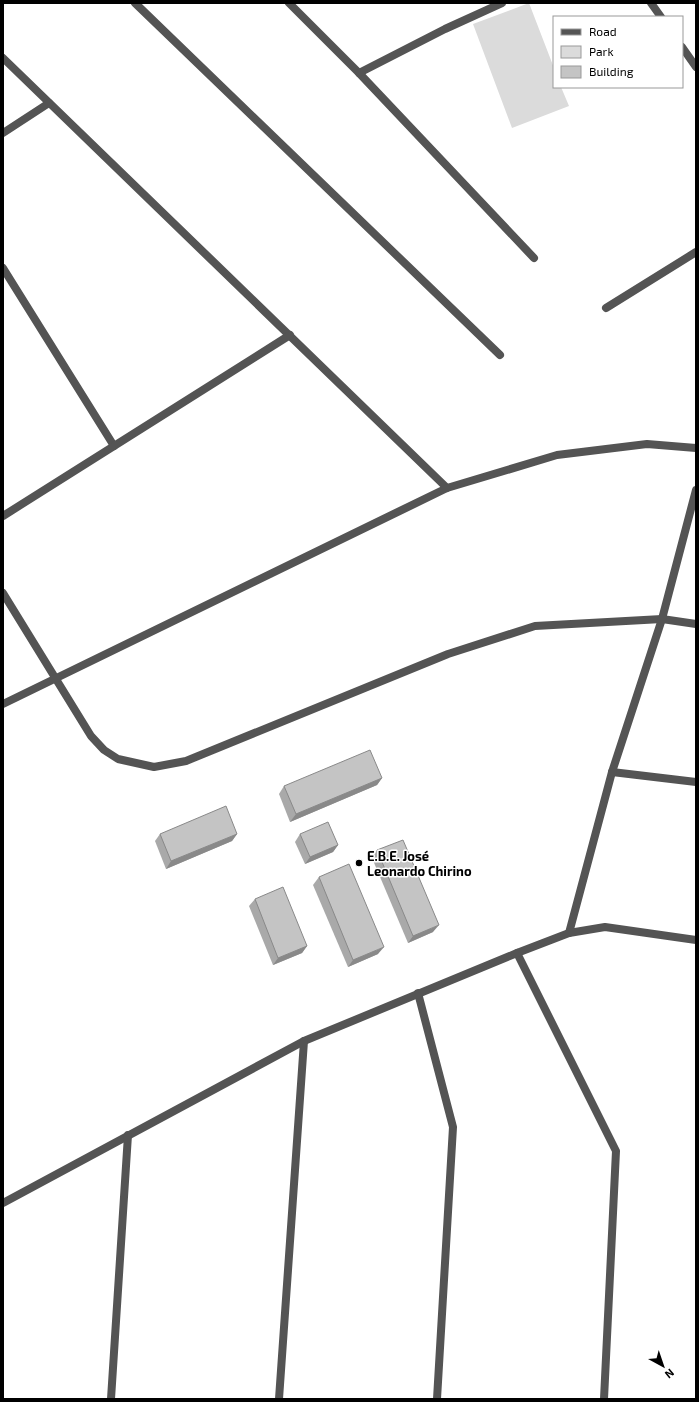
<svg xmlns="http://www.w3.org/2000/svg" width="699" height="1402" font-family="'Exo 2',sans-serif">
  <rect width="100%" height="100%" fill="#fff"/>
  <path fill="#dbdbdb" d="M 529,3 L 554,68 L 554,87 L 561,87 L 569,106 L 512,128 L 473,24 Z"/>
  <g fill="none" stroke-linecap="round" stroke-linejoin="round">
    <g stroke="#545454" stroke-width="8">
      <path d="M 135,3 L 500,355"/>
      <path d="M 289,3 L 359,73 L 534,258"/>
      <path d="M 651,3 L 661,17"/>
      <path d="M 682,47 L 696,67"/>
      <path d="M 3,58 L 447,488"/>
      <path d="M 359,73 L 445,29 L 502,3"/>
      <path d="M 3,133 L 49,103"/>
      <path d="M 3,268 L 114,446"/>
      <path d="M 606,308 L 696,252"/>
      <path d="M 3,516 L 290,335"/>
      <path d="M 3,593 L 91,736 L 104,750 L 118,759 L 154,767 L 186,761 L 448,654 L 535,626 L 662,619 L 696,624"/>
      <path d="M 3,704 L 447,488 L 557,455 L 647,444 L 696,448"/>
      <path d="M 612,772 L 696,782"/>
      <path d="M 569,933 L 612,772 L 662,619 L 696,490"/>
      <path d="M 517,953 L 616,1151 L 604,1399"/>
      <path d="M 418,993 L 453,1127 L 437,1399"/>
      <path d="M 3,1203 L 304,1041 L 517,953 L 569,933 L 605,927 L 696,940"/>
      <path d="M 111,1399 L 128,1135"/>
      <path d="M 279,1399 L 304,1041"/>
    </g>
  </g>
  <g fill="#a9a9a9">
    <path d="M 382,778 L 377,785 L 290,822 L 279,794 L 284,786 Z"/>
    <path d="M 160,834 L 237,834 L 232,841 L 166,869 L 155,841 Z"/>
    <path d="M 300,834 L 338,845 L 333,852 L 305,864 L 295,842 Z"/>
    <path d="M 377,850 L 433,932 L 408,943 L 372,858 Z"/>
    <path d="M 319,877 L 378,954 L 348,967 L 313,885 Z"/>
    <path d="M 255,899 L 307,946 L 302,953 L 273,965 L 249,906 Z"/>
  </g>
  <g fill="#898989">
    <path d="M 382,778 L 377,785 L 290,822 L 296,814 Z"/>
    <path d="M 237,834 L 232,841 L 166,869 L 171,861 Z"/>
    <path d="M 338,845 L 333,852 L 305,864 L 310,857 Z"/>
    <path d="M 439,925 L 433,932 L 408,943 L 413,936 Z"/>
    <path d="M 307,946 L 302,953 L 273,965 L 278,958 Z"/>
    <path d="M 384,947 L 378,954 L 348,967 L 353,960 Z"/>
  </g>
  <g fill="#c4c4c4" stroke="#898989">
    <path d="M 370,750 L 382,778 L 296,814 L 284,786 Z"/>
    <path d="M 226,806 L 237,834 L 171,861 L 160,834 Z"/>
    <path d="M 328,822 L 338,845 L 310,857 L 300,834 Z"/>
    <path d="M 403,840 L 439,925 L 413,936 L 377,850 Z"/>
    <path d="M 349,864 L 384,947 L 353,960 L 319,877 Z"/>
    <path d="M 283,887 L 307,946 L 278,958 L 255,899 Z"/>
  </g>
  <circle fill="#000" stroke="#fff" stroke-width="1.5" cx="359" cy="863" r="4"/>
  <g text-anchor="middle" dominant-baseline="central" stroke-width="3" stroke-linejoin="round" paint-order="stroke">
    <g font-size="13" font-weight="bold" fill="#000" stroke="#fff" text-anchor="start">
      <text x="367" y="856">E.B.E. José<tspan x="367" dy="15">Leonardo Chirino</tspan></text>
    </g>
  </g>
  <rect width="699" height="1402" fill="none" stroke="#000000" stroke-width="8"/>
  <rect x="553" y="16" width="130" height="72" fill="#ffffff" stroke="#999999"/>
  <rect x="561" y="29" width="20" height="6" fill="#545454" stroke="#999999"/>
  <text x="589" y="36" font-size="12" fill="#000000">Road</text>
  <rect x="561" y="46" width="20" height="12" fill="#dbdbdb" stroke="#999999"/>
  <text x="589" y="56" font-size="12" fill="#000000">Park</text>
  <rect x="561" y="66" width="20" height="12" fill="#c4c4c4" stroke="#999999"/>
  <text x="589" y="76" font-size="12" fill="#000000">Building</text>
  <g transform="translate(663 1366) rotate(140)" stroke="#ffffff" stroke-width="3" paint-order="stroke">
  <path d="M0-3L7 15L0 10L-7 15Z" fill="#000000"/>
  <text y="-6" font-size="11" font-weight="bold" text-anchor="middle" fill="#000000">N</text>
  </g>
</svg>
